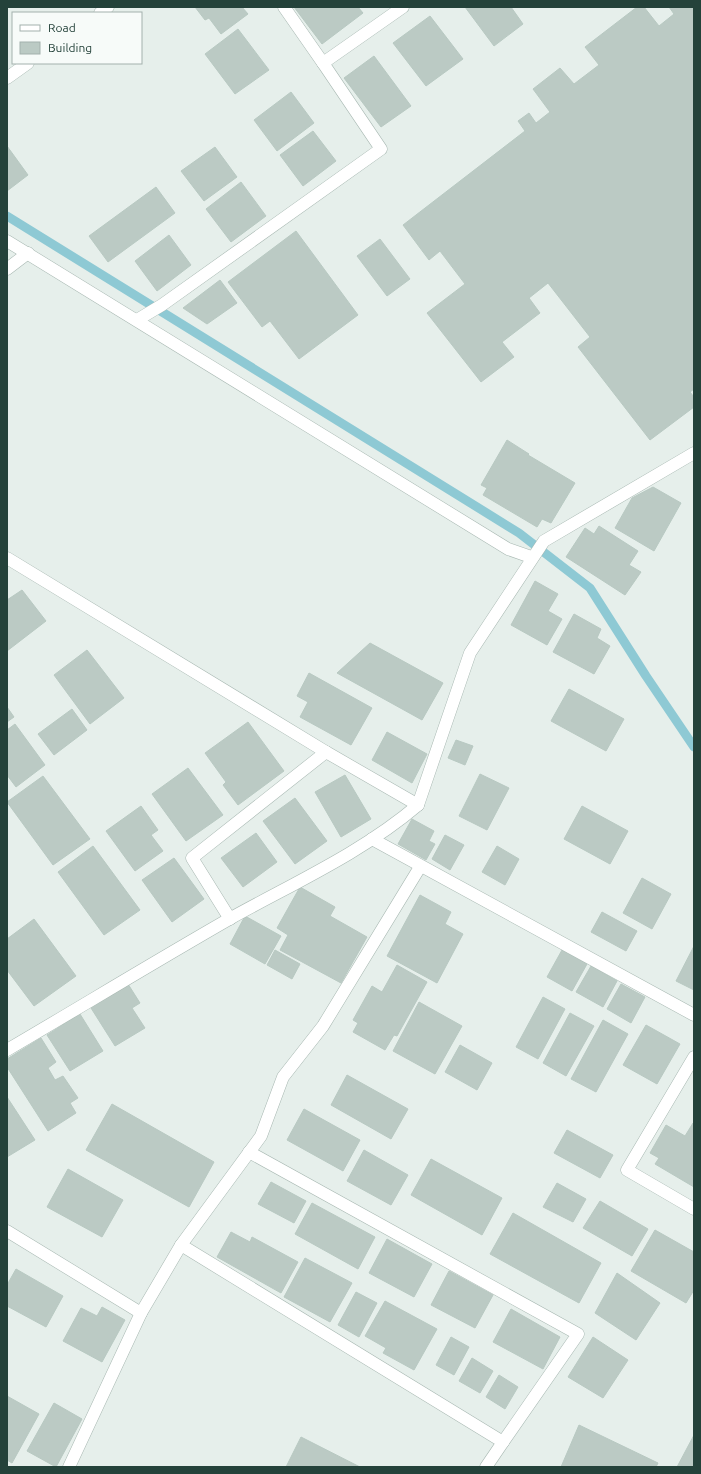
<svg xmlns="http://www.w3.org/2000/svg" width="701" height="1474" font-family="Ubuntu,sans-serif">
  <rect width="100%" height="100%" fill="#e6efeb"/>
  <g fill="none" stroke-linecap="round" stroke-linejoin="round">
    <path stroke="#8ec9d4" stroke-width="9" d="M 7,216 L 519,533 L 590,588 L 646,676 L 694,747"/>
  </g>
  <g fill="#bbcac4" stroke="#b8c9c2">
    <path d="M 195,7 L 242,7 L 248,14 L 221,34 L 209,18 L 205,20 Z"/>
    <path d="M 294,7 L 358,7 L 363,13 L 322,44 Z"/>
    <path d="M 465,7 L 511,7 L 523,24 L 494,46 Z"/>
    <path d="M 637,7 L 644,7 L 659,26 L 674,14 L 669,7 L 694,7 L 694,389 L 690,392 L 694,397 L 694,407 L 650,440 L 578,347 L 590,337 L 548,283 L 529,298 L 540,313 L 502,342 L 514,357 L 481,382 L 427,313 L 465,284 L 440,251 L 429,260 L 403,225 L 525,131 L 518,121 L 529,113 L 536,123 L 550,112 L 533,89 L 560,68 L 574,84 L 599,65 L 585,47 Z"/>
    <path d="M 430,16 L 463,59 L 426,86 L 393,43 Z"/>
    <path d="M 238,29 L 269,70 L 235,94 L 205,54 Z"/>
    <path d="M 374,56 L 411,106 L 381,127 L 344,78 Z"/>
    <path d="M 291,92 L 314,123 L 277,151 L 254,120 Z"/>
    <path d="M 313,131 L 336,161 L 303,186 L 280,155 Z"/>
    <path d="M 7,146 L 28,175 L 7,191 Z"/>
    <path d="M 215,147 L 237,177 L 204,201 L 181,171 Z"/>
    <path d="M 241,182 L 266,216 L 231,242 L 206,209 Z"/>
    <path d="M 156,187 L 175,213 L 108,262 L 89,236 Z"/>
    <path d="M 296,231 L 358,315 L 299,359 L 270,321 L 262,327 L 228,282 Z"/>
    <path d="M 169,235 L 191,265 L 157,291 L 135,261 Z"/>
    <path d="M 380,239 L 410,279 L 387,296 L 357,256 Z"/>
    <path d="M 220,280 L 237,303 L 207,324 L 183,308 Z"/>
    <path d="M 507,440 L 529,454 L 528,455 L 575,483 L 551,523 L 542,519 L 537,527 L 483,495 L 487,488 L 481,485 Z"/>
    <path d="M 653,487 L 681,503 L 654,551 L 615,528 L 632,498 Z"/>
    <path d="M 599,526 L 638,551 L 629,565 L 641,572 L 625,595 L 566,557 L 585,528 L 594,534 Z"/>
    <path d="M 535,581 L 558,594 L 548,611 L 562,619 L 547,645 L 511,625 Z"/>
    <path d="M 22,590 L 46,621 L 7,651 L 7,600 Z"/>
    <path d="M 574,614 L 601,629 L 597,638 L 610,646 L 594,674 L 553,652 Z"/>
    <path d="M 370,643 L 443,683 L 422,720 L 337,673 Z"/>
    <path d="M 87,650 L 124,698 L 90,724 L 54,675 Z"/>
    <path d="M 309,673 L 372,708 L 351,745 L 300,717 L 308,702 L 297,696 Z"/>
    <path d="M 569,689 L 624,719 L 606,751 L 551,721 Z"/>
    <path d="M 7,707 L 14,717 L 7,722 Z"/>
    <path d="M 72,709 L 87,730 L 54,755 L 38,734 Z"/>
    <path d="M 248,722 L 284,771 L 238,805 L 223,785 L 226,782 L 205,753 Z"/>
    <path d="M 15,724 L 45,765 L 16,787 L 7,775 L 7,730 Z"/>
    <path d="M 387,732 L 427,754 L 412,783 L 372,760 Z"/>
    <path d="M 456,740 L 473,746 L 465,765 L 448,758 Z"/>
    <path d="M 188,768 L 223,815 L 186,841 L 152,794 Z"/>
    <path d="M 480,774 L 509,788 L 487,830 L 459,816 Z"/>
    <path d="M 345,775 L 371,819 L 341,837 L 315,792 Z"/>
    <path d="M 43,776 L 90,839 L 53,865 L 7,802 Z"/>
    <path d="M 295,798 L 327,841 L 295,864 L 263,821 Z"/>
    <path d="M 141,806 L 158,830 L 151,835 L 163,851 L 135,871 L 106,831 Z"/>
    <path d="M 582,806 L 628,831 L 610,864 L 564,839 Z"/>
    <path d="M 412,819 L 434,831 L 429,841 L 435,844 L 426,860 L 398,844 Z"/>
    <path d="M 256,833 L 277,862 L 243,887 L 221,858 Z"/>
    <path d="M 445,835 L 464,845 L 450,870 L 432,859 Z"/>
    <path d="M 93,846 L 140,910 L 104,935 L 58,872 Z"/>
    <path d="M 497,846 L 519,859 L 505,885 L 482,872 Z"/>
    <path d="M 174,858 L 204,899 L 172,922 L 142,880 Z"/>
    <path d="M 642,878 L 671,894 L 652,929 L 623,913 Z"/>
    <path d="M 300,887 L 335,907 L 330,916 L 367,937 L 341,983 L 280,950 L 288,935 L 277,928 Z"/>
    <path d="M 420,895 L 451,912 L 445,924 L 463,934 L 437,983 L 387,956 Z"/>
    <path d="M 602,912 L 637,931 L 626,951 L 591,932 Z"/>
    <path d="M 245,916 L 281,936 L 265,964 L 230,944 Z"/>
    <path d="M 34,919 L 76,976 L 34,1006 L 7,970 L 7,939 Z"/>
    <path d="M 694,946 L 694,990 L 676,981 Z"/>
    <path d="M 275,950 L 300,964 L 292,979 L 267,965 Z"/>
    <path d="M 562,950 L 587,964 L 572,991 L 547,977 Z"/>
    <path d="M 397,965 L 427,982 L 397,1036 L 394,1035 L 385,1050 L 353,1032 L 358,1023 L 353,1020 L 372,986 L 382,992 Z"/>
    <path d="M 591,966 L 617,981 L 603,1007 L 576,992 Z"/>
    <path d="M 128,984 L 140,1003 L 132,1008 L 145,1028 L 115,1046 L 91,1008 Z"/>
    <path d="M 621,984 L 645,997 L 631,1023 L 607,1009 Z"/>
    <path d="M 543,997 L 565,1009 L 538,1059 L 516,1047 Z"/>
    <path d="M 419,1002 L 462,1026 L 435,1074 L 393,1051 Z"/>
    <path d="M 570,1013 L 594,1026 L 566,1076 L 543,1063 Z"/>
    <path d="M 80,1014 L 103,1051 L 70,1071 L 47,1035 Z"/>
    <path d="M 603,1020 L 628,1034 L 596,1092 L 571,1079 Z"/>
    <path d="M 646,1025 L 680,1044 L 657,1084 L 623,1065 Z"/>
    <path d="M 41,1038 L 56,1062 L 48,1068 L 55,1080 L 63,1076 L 78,1098 L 70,1103 L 76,1113 L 48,1131 L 7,1067 L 7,1059 Z"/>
    <path d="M 460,1045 L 492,1063 L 477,1090 L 445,1072 Z"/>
    <path d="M 347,1075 L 408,1109 L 391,1139 L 331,1105 Z"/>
    <path d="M 7,1097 L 35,1140 L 7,1157 Z"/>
    <path d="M 112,1104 L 214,1162 L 189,1207 L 86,1150 Z"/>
    <path d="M 304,1109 L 360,1140 L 343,1171 L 287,1140 Z"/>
    <path d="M 693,1123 L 694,1123 L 694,1187 L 655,1164 L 659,1158 L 650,1153 L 666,1125 L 685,1136 Z"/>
    <path d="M 567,1130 L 613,1155 L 600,1178 L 554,1153 Z"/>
    <path d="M 364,1150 L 408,1175 L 391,1205 L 347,1181 Z"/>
    <path d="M 431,1159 L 502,1198 L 482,1235 L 411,1195 Z"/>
    <path d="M 68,1169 L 123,1200 L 102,1237 L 47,1207 Z"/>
    <path d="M 271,1182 L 306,1201 L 294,1223 L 258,1204 Z"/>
    <path d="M 557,1183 L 586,1199 L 573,1222 L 543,1207 Z"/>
    <path d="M 600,1201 L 648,1229 L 632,1256 L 583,1228 Z"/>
    <path d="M 312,1203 L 375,1237 L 358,1269 L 295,1234 Z"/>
    <path d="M 513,1213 L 601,1263 L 579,1303 L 490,1254 Z"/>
    <path d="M 655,1230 L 694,1252 L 694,1290 L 686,1303 L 631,1271 Z"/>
    <path d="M 231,1232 L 250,1242 L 252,1237 L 298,1262 L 281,1293 L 217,1257 Z"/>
    <path d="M 387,1239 L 432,1264 L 414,1297 L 369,1273 Z"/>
    <path d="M 305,1258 L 352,1283 L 330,1322 L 284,1297 Z"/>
    <path d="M 16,1269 L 63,1296 L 46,1327 L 7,1306 L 7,1285 Z"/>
    <path d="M 449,1271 L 493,1295 L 475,1328 L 431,1305 Z"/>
    <path d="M 617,1273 L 660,1303 L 636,1340 L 595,1313 Z"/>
    <path d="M 356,1292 L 377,1303 L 359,1337 L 338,1325 Z"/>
    <path d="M 385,1301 L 437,1329 L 414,1370 L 383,1353 L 386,1348 L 365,1336 Z"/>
    <path d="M 102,1307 L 125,1320 L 102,1362 L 63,1341 L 81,1308 L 97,1316 Z"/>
    <path d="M 511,1309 L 560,1337 L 543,1369 L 493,1342 Z"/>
    <path d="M 451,1337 L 469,1347 L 454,1375 L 436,1365 Z"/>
    <path d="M 593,1337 L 628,1360 L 603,1398 L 568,1377 Z"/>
    <path d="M 472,1358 L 493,1371 L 480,1393 L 459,1381 Z"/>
    <path d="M 499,1375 L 518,1387 L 505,1409 L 486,1397 Z"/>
    <path d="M 7,1396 L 39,1414 L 12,1463 L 7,1460 Z"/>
    <path d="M 54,1403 L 82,1419 L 56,1467 L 27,1451 Z"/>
    <path d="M 579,1425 L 658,1463 L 656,1467 L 561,1467 Z"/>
    <path d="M 694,1435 L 694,1467 L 677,1467 Z"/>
    <path d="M 301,1437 L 360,1467 L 286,1467 Z"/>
  </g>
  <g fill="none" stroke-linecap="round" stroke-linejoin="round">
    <g stroke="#a8b8b2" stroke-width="13">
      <g id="service">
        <path d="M 284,7 L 323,63"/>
        <path d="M 100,13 L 108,7"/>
        <path d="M 7,78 L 28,63"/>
        <path d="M 137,320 L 162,305 L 381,149 L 323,63 L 403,7"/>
        <path d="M 7,558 L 326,752 L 192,858 L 230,919"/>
      </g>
    </g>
    <g stroke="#a8b8b2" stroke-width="13">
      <g id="minor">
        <path d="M 7,241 L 508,549 L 531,557"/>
        <path d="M 7,269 L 28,253"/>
        <path d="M 326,752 L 418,805"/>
        <path d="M 372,839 L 694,1015"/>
        <path d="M 420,867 L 323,1026 L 283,1077 L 261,1136 L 181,1245 L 503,1442 L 486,1467"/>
        <path d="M 7,1050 C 82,1006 156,961 231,918 C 294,883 363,852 418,805 L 470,653 L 544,541 L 694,453"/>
        <path d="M 694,1057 L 627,1170 L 694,1209"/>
        <path d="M 249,1152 L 578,1334 L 503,1442"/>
        <path d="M 7,1231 L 141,1313"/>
        <path d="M 69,1467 L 141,1313 L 181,1245"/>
      </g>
    </g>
    <use href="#service" stroke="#fff" stroke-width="12"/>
    <use href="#minor" stroke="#fff" stroke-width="12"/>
  </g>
  <rect width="701" height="1474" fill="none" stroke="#24423a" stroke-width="16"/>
  <rect x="12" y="12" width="130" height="52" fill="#f7fbf9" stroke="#a3b1ad"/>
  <rect x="20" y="25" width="20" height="6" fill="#ffffff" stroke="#a3b1ad"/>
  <text x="48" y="32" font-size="12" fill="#24423a">Road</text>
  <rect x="20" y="42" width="20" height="12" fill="#bbcac4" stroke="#a3b1ad"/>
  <text x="48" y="52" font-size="12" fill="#24423a">Building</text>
</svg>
